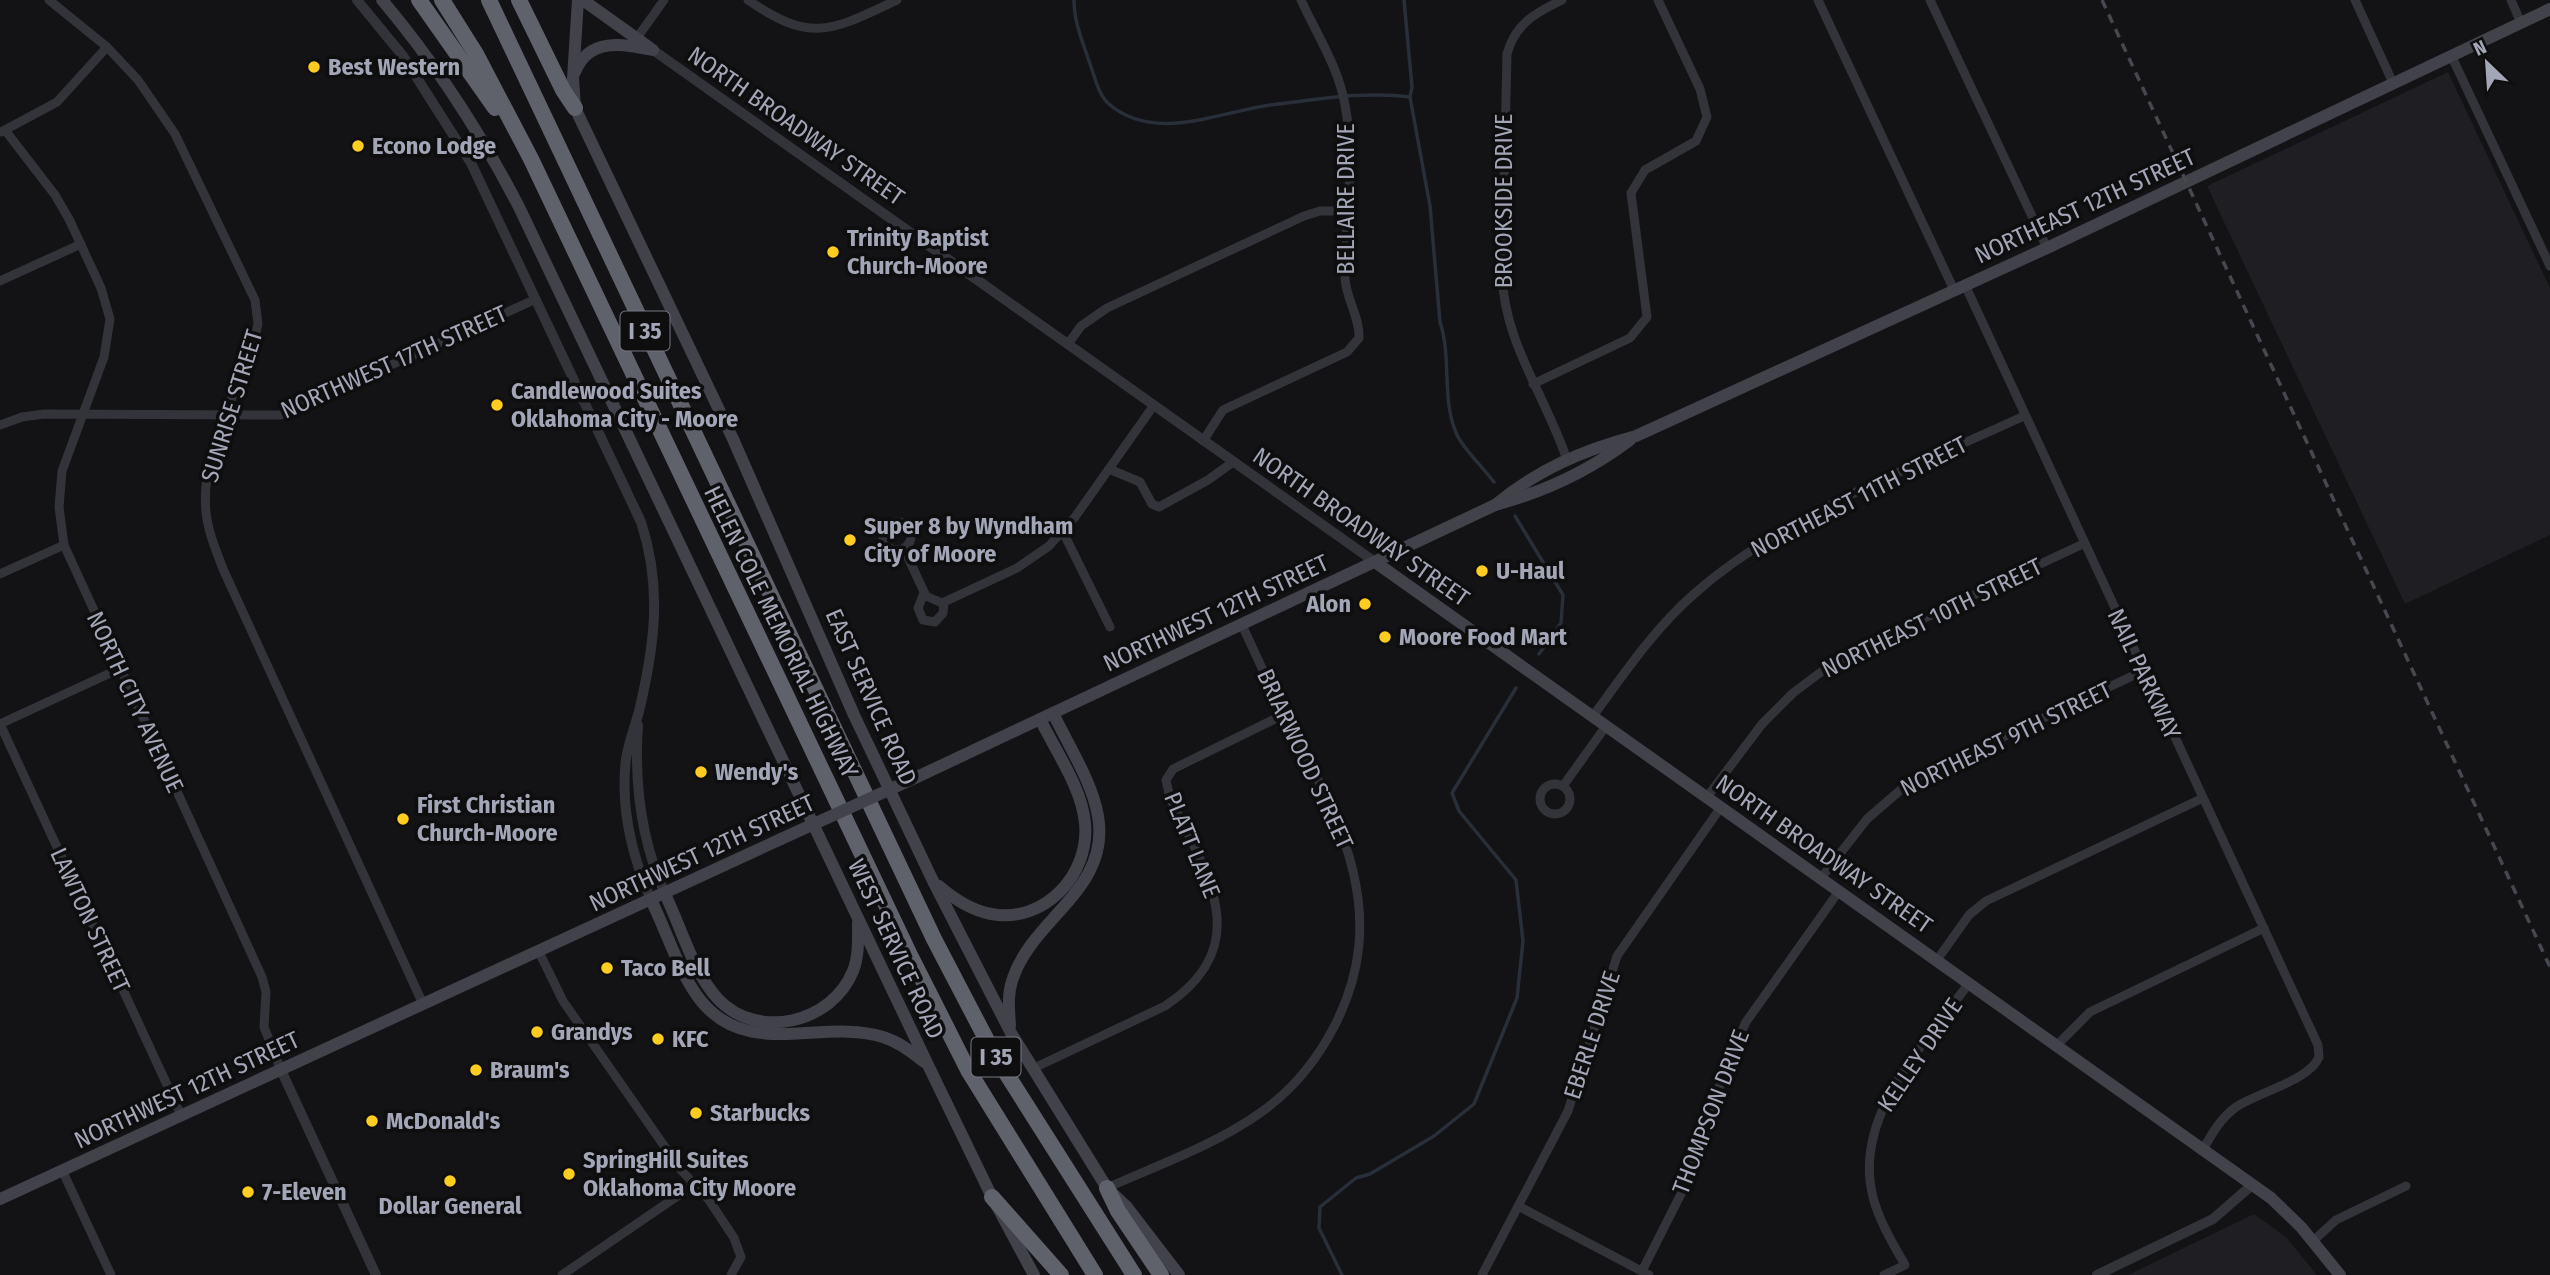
<svg xmlns="http://www.w3.org/2000/svg" width="2550" height="1275" font-family="'Fira Sans Condensed',sans-serif">
  <rect width="100%" height="100%" fill="#131214"/>
  <g fill="#1f1e22">
    <path d="M 2448,72 L 2550,288 L 2550,535 L 2405,604 L 2207,186 Z"/>
    <path d="M 2254,1214 L 2286,1237 L 2317,1275 L 2128,1275 Z"/>
  </g>
  <g fill="none" stroke-linecap="round" stroke-linejoin="round">
    <g stroke="#282f39" stroke-width="3.5">
      <path d="M 1074,0 C 1074,22 1082,40 1089,61 C 1094,74 1098,95 1109,104 C 1156,145 1225,109 1278,104 C 1321,99 1367,91 1410,97"/>
      <path d="M 1404,0 L 1412,87 L 1410,97 L 1430,206 L 1440,322 C 1452,358 1441,400 1457,435 C 1465,451 1483,467 1494,482"/>
      <path d="M 1515,516 L 1563,595 L 1561,623 L 1539,654"/>
      <path d="M 1342,1275 L 1319,1228 L 1320,1207 L 1356,1178 L 1370,1174 L 1434,1136 L 1474,1104 L 1517,998 L 1523,941 L 1516,880 L 1459,811 L 1452,793 L 1516,688"/>
    </g>
    <g stroke="#33333a" stroke-width="9">
      <path d="M 49,0 L 107,47 L 138,80 L 175,134 L 255,300 L 258,324 L 253,345 C 235,396 200,456 206,512 C 208,532 216,550 223,569 L 423,1004"/>
      <path d="M 748,0 C 812,44 831,31 897,0"/>
      <path d="M 1562,0 C 1535,13 1515,24 1507,54 L 1502,272 C 1503,342 1546,396 1567,460"/>
      <path d="M 1818,0 L 1954,290"/>
      <path d="M 1930,0 L 2047,248"/>
      <path d="M 2355,0 L 2393,83"/>
      <path d="M 2511,0 L 2521,23"/>
      <path d="M 637,38 L 664,0"/>
      <path d="M 2451,55 L 2550,266"/>
      <path d="M 5,130 L 55,195 L 69,219 L 101,288 L 110,319 L 104,357 L 62,471 L 59,507 L 64,545 L 262,977 L 266,992 L 264,1027 L 281,1070"/>
      <path d="M 1,132 L 57,102 L 107,47"/>
      <path d="M 0,281 L 81,244"/>
      <path d="M 1965,285 L 2318,1045 L 2319,1057 C 2309,1081 2258,1092 2236,1107 C 2221,1118 2212,1133 2203,1150"/>
      <path d="M 1068,344 L 1081,326 L 1107,308 L 1304,216 L 1320,211 L 1347,211"/>
      <path d="M 1533,384 L 1630,338 L 1647,317 L 1631,193 L 1645,170 L 1696,141 L 1707,117 L 1700,89 L 1658,0"/>
      <path d="M 0,425 L 22,417 L 44,414 L 281,415 L 536,299"/>
      <path d="M 1203,441 L 1223,410 L 1347,352 L 1359,338 C 1360,317 1346,299 1345,278 C 1345,222 1356,160 1345,105 C 1339,68 1316,33 1301,0"/>
      <path d="M 1109,469 L 1140,482 L 1152,504 L 1159,507 L 1208,480 L 1233,462"/>
      <circle cx="897" cy="536" r="14"/>
      <path d="M 1063,532 L 1110,627"/>
      <path d="M 904,549 L 926,596 L 942,603 L 1017,568 L 1049,546 L 1075,517 L 1154,405"/>
      <path d="M 0,574 L 64,545"/>
      <path d="M 924,593 L 918,608 L 923,620 L 935,622 L 943,613 L 944,603"/>
      <path d="M 1593,716 C 1624,674 1654,629 1694,594 C 1783,515 1916,466 2024,416"/>
      <path d="M 0,724 L 181,1115"/>
      <path d="M 0,724 L 119,669"/>
      <circle cx="1555" cy="799" r="15"/>
      <path d="M 1563,786 L 1606,726"/>
      <path d="M 1707,797 L 1762,724 L 1793,693 L 1825,669 L 1867,645 L 2083,544"/>
      <path d="M 1821,878 L 1867,819 L 1912,780 L 2143,671"/>
      <path d="M 539,952 L 563,1001 L 681,1170 L 709,1200 L 734,1238 L 741,1257 L 731,1275"/>
      <path d="M 1937,960 L 1969,915 L 1986,901 L 2203,798"/>
      <path d="M 2057,1045 L 2090,1012 L 2264,928"/>
      <path d="M 1032,1069 L 1165,1006 C 1257,945 1207,874 1170,798 L 1166,780 L 1173,769 L 1285,714"/>
      <path d="M 62,1170 L 111,1275"/>
      <path d="M 1107,1188 C 1158,1165 1215,1145 1260,1113 C 1293,1090 1317,1060 1335,1025 C 1393,911 1338,817 1285,716 C 1270,686 1256,655 1242,625"/>
      <path d="M 1518,1206 L 1649,1275"/>
      <path d="M 2313,1241 L 2336,1220 L 2406,1186"/>
      <path d="M 1642,1271 L 1686,1184 L 1728,1061 L 1746,1022 L 1839,891"/>
      <path d="M 562,1275 L 695,1184"/>
      <path d="M 1482,1275 L 1568,1111 L 1617,956 L 1721,807"/>
      <path d="M 1884,1275 L 1905,1265 C 1893,1244 1879,1221 1873,1197 C 1852,1116 1925,1044 1969,983"/>
    </g>
    <g stroke="#33333a" stroke-width="10">
      <path d="M 357,0 L 403,56 L 471,163 L 641,522 C 662,586 655,643 640,707 C 636,725 629,740 626,759 C 620,808 632,856 651,900"/>
      <path d="M 653,50 L 1375,562"/>
      <path d="M 638,725 C 634,783 641,840 665,894"/>
      <path d="M 281,1070 L 376,1275"/>
      <path d="M 2097,1275 L 2213,1219 L 2252,1185"/>
    </g>
    <g stroke="#41424a" stroke-width="12">
      <path d="M 382,0 C 436,64 480,132 519,207 L 928,1065 L 992,1197 L 1034,1275"/>
      <path d="M 578,0 L 573,78 L 575,108 L 733,439 L 854,715 L 933,881 L 1011,1033 L 1107,1188 L 1126,1206 L 1179,1275"/>
      <path d="M 583,0 L 650,48"/>
      <path d="M 575,72 C 589,37 623,44 653,50"/>
      <path d="M 1495,505 C 1537,470 1583,450 1636,436 L 2047,248 L 2550,9"/>
      <path d="M 1375,562 L 2271,1198 L 2301,1227 L 2340,1275"/>
      <path d="M 917,777 L 1495,505 C 1544,492 1589,471 1630,440"/>
      <path d="M 939,886 C 954,899 970,910 991,914 C 1044,924 1090,875 1085,823 C 1082,788 1055,750 1040,719"/>
      <path d="M 665,894 C 681,927 693,972 718,999 C 758,1041 832,1023 853,971 C 859,956 858,939 858,923"/>
      <path d="M 651,900 C 667,932 679,973 701,1001 C 749,1060 822,1018 883,1037 C 899,1042 911,1051 924,1062"/>
      <path d="M 1010,1026 C 1009,1009 1007,994 1013,978 C 1033,918 1111,889 1098,816 C 1092,781 1068,745 1053,713"/>
      <path d="M 0,1199 L 781,839"/>
    </g>
    <g stroke="#5f616b" stroke-width="16">
      <path d="M 419,0 L 495,108"/>
      <path d="M 442,0 L 476,54 L 531,159 L 909,953 L 968,1070 L 1095,1275"/>
      <path d="M 489,0 L 934,939 L 994,1054 L 1134,1275"/>
      <path d="M 519,0 L 563,90 L 575,108"/>
      <path d="M 1107,1188 L 1118,1211 L 1161,1275"/>
      <path d="M 992,1197 L 1061,1275"/>
    </g>
    <path stroke="#46474f" stroke-width="3.5" stroke-dasharray="9 7" stroke-linecap="butt" d="M 2102,0 L 2550,967"/>
    <path stroke="#41424a" stroke-width="12" d="M 781,839 L 917,777"/>
  </g>
  <g fill="#ffcd20" stroke="#0e0e0f" stroke-width="2.5">
    <circle cx="314" cy="67" r="7"/>
    <circle cx="358" cy="146" r="7"/>
    <circle cx="833" cy="252" r="7"/>
    <circle cx="497" cy="405" r="7"/>
    <circle cx="850" cy="540" r="7"/>
    <circle cx="1482" cy="571" r="7"/>
    <circle cx="1365" cy="604" r="7"/>
    <circle cx="1385" cy="637" r="7"/>
    <circle cx="701" cy="772" r="7"/>
    <circle cx="403" cy="819" r="7"/>
    <circle cx="607" cy="968" r="7"/>
    <circle cx="537" cy="1032" r="7"/>
    <circle cx="658" cy="1039" r="7"/>
    <circle cx="476" cy="1070" r="7"/>
    <circle cx="696" cy="1113" r="7"/>
    <circle cx="372" cy="1121" r="7"/>
    <circle cx="569" cy="1174" r="7"/>
    <circle cx="450" cy="1181" r="7"/>
    <circle cx="248" cy="1192" r="7"/>
  </g>
  <g text-anchor="middle" dominant-baseline="central" stroke-width="7" stroke-linejoin="round" paint-order="stroke">
    <g fill="#0e0e0f" stroke="#767884" stroke-width="2">
      <rect x="620.5" y="311.5" width="49" height="39" rx="5"/>
      <rect x="971.5" y="1037.5" width="49" height="39" rx="5"/>
    </g>
    <g font-size="23" font-weight="bold" fill="#a3a6b6">
      <text x="645" y="331">I 35</text>
      <text x="996" y="1057">I 35</text>
    </g>
    <g font-size="24" font-weight="bold" fill="#a3a6b6" stroke="#0e0e0f" text-anchor="start">
      <text x="328" y="67">Best Western</text>
      <text x="372" y="146">Econo Lodge</text>
      <text x="847" y="238">Trinity Baptist<tspan x="847" dy="28">Church-Moore</tspan></text>
      <text x="511" y="391">Candlewood Suites<tspan x="511" dy="28">Oklahoma City - Moore</tspan></text>
      <text x="864" y="526">Super 8 by Wyndham<tspan x="864" dy="28">City of Moore</tspan></text>
      <text x="1496" y="571">U-Haul</text>
      <text x="1351" y="604" text-anchor="end">Alon</text>
      <text x="1399" y="637">Moore Food Mart</text>
      <text x="715" y="772">Wendy's</text>
      <text x="417" y="805">First Christian<tspan x="417" dy="28">Church-Moore</tspan></text>
      <text x="621" y="968">Taco Bell</text>
      <text x="551" y="1032">Grandys</text>
      <text x="672" y="1039">KFC</text>
      <text x="490" y="1070">Braum's</text>
      <text x="710" y="1113">Starbucks</text>
      <text x="386" y="1121">McDonald's</text>
      <text x="583" y="1160">SpringHill Suites<tspan x="583" dy="28">Oklahoma City Moore</tspan></text>
      <text x="262" y="1192">7-Eleven</text>
      <text x="450" y="1206" text-anchor="middle">Dollar General</text>
    </g>
    <g font-size="24" fill="#a3a6b6" stroke="#0e0e0f">
      <text transform="translate(796 126) rotate(35)">NORTH BROADWAY STREET</text>
      <text transform="translate(1346 199) rotate(-90)">BELLAIRE DRIVE</text>
      <text transform="translate(1504 201) rotate(-90)">BROOKSIDE DRIVE</text>
      <text transform="translate(2085 206) rotate(-25)">NORTHEAST 12TH STREET</text>
      <text transform="translate(394 362) rotate(-24)">NORTHWEST 17TH STREET</text>
      <text transform="translate(232 406) rotate(-73)">SUNRISE STREET</text>
      <text transform="translate(1859 497) rotate(-27)">NORTHEAST 11TH STREET</text>
      <text transform="translate(1361 527) rotate(35)">NORTH BROADWAY STREET</text>
      <text transform="translate(1216 613) rotate(-25)">NORTHWEST 12TH STREET</text>
      <text transform="translate(1932 618) rotate(-26)">NORTHEAST 10TH STREET</text>
      <text transform="translate(781 632) rotate(64)">HELEN COLE MEMORIAL HIGHWAY</text>
      <text transform="translate(2144 674) rotate(65)">NAIL PARKWAY</text>
      <text transform="translate(871 697) rotate(66)">EAST SERVICE ROAD</text>
      <text transform="translate(135 702) rotate(65)">NORTH CITY AVENUE</text>
      <text transform="translate(2006 739) rotate(-26)">NORTHEAST 9TH STREET</text>
      <text transform="translate(1305 759) rotate(65)">BRIARWOOD STREET</text>
      <text transform="translate(1192 845) rotate(68)">PLATT LANE</text>
      <text transform="translate(702 853) rotate(-25)">NORTHWEST 12TH STREET</text>
      <text transform="translate(1824 854) rotate(35)">NORTH BROADWAY STREET</text>
      <text transform="translate(90 920) rotate(65)">LAWTON STREET</text>
      <text transform="translate(896 949) rotate(65)">WEST SERVICE ROAD</text>
      <text transform="translate(1592 1035) rotate(-72)">EBERLE DRIVE</text>
      <text transform="translate(1920 1055) rotate(-56)">KELLEY DRIVE</text>
      <text transform="translate(187 1090) rotate(-25)">NORTHWEST 12TH STREET</text>
      <text transform="translate(1711 1112) rotate(-69)">THOMPSON DRIVE</text>
    </g>
  </g>
  <g transform="translate(2487 63) rotate(335)" stroke="#0e0e0f" stroke-width="5" paint-order="stroke">
  <path d="M0-5L12 26L0 18L-12 26Z" fill="#a3a6b6"/>
  <text y="-10" font-size="19" font-weight="bold" text-anchor="middle" fill="#a3a6b6">N</text>
  </g>
</svg>
